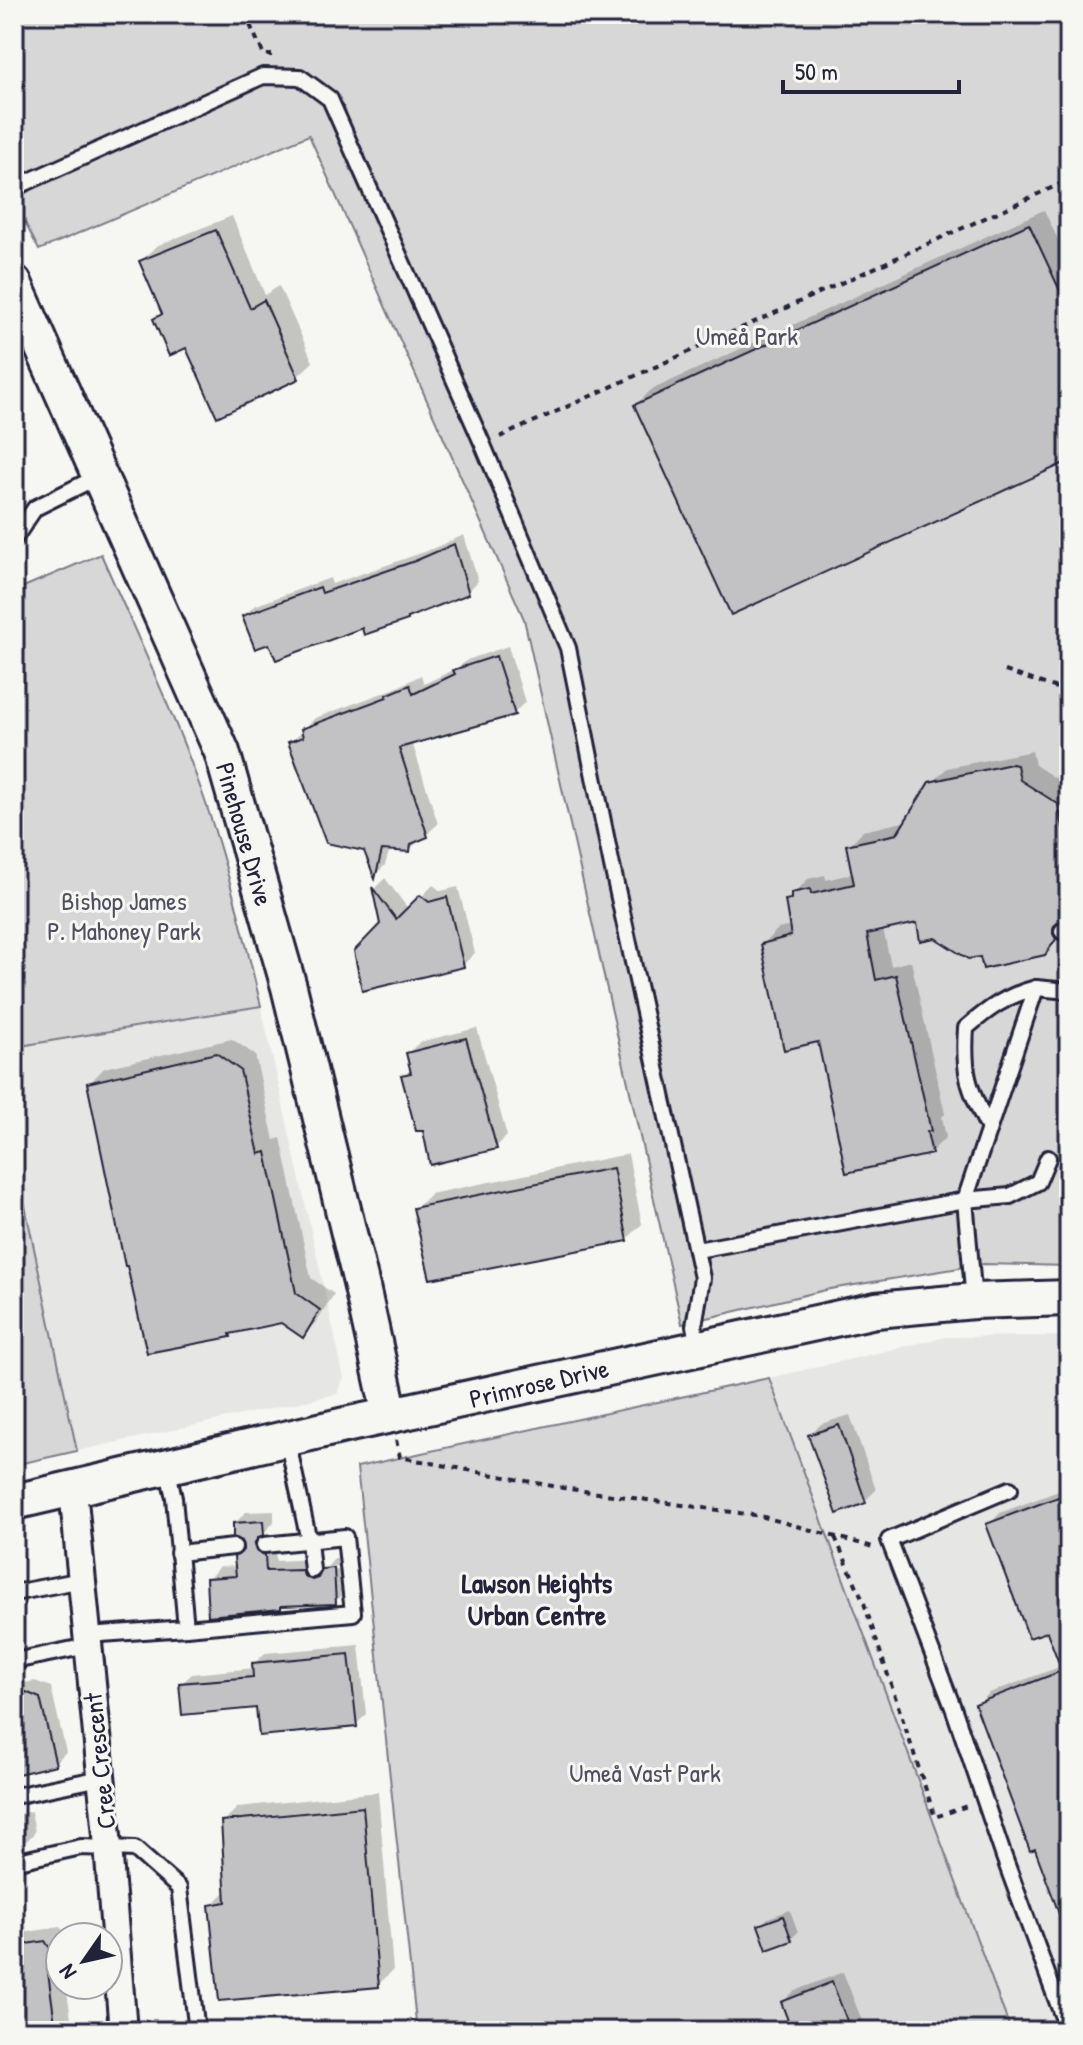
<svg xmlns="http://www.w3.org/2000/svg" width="1083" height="2045" font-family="'Patrick Hand',sans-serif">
  <rect width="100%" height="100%" fill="#f6f6f2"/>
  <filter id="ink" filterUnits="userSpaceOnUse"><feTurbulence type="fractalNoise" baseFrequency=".0125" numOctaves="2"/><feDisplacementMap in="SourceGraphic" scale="16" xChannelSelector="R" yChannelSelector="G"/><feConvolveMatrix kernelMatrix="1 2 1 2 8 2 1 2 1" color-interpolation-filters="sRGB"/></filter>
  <g filter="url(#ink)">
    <g fill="#e6e6e4">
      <path d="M 261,1006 L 344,1378 L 337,1394 L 77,1451 L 14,1154 L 14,1047 Z"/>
      <path d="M 1046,1336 L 1069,1337 L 1069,2031 L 1011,2031 L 769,1378 L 946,1337 Z"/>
    </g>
    <g fill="#d7d7d7" stroke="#7c7c89" stroke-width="2">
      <path d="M 14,14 L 1069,14 L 1069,1266 L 984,1264 L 830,1289 L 682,1324 L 524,619 L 309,135 L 39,250 L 14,201 Z"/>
      <path d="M 101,554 C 136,634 174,713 203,795 C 227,864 244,935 261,1006 L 14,1047 L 14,591 Z"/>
      <path d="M 14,1154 L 77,1451 L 14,1465 Z"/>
      <path d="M 769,1378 L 1011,2031 L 417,2031 L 357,1467 Z"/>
    </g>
    <g fill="#0003">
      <path d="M 1044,210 L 1069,263 L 1069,459 L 636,405 L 651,390 Z"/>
      <path d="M 232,216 L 265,295 L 279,286 L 313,362 L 297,377 L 186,345 L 155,320 L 163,312 L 141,261 L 156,246 Z"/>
      <path d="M 14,364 L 23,384 L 14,394 Z"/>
      <path d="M 464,535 L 478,581 L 468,592 L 410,615 L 406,619 L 270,641 L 244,616 L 254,606 L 330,578 L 332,584 L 427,551 Z"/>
      <path d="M 508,646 L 525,702 L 514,713 L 412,742 L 438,824 L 409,850 L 390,849 L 385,865 L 375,875 L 365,849 L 291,743 L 315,718 L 396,688 L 421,675 L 424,684 L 459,667 L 467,660 Z"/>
      <path d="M 1032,751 L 1035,765 L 1069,787 L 1069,924 L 1060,937 L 1044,953 L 982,955 L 918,920 L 883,929 L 891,966 L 911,961 L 945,1114 L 942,1117 L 946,1137 L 931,1152 L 763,944 L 778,929 L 791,926 L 787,901 L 808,879 L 825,875 L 826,880 L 854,873 L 848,846 L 863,831 L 907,821 L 931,784 L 947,768 Z"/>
      <path d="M 385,878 L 409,910 L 433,885 L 441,891 L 458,887 L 475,953 L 463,965 L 364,989 L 382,924 L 375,888 Z"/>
      <path d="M 477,1028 L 507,1136 L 496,1147 L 424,1129 L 404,1076 L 412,1068 L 408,1053 L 420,1042 Z"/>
      <path d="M 232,1039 L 255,1055 L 274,1140 L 281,1138 L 311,1278 L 334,1294 L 318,1320 L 303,1335 L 281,1321 L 233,1332 L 230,1335 L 89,1084 L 104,1068 Z"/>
      <path d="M 628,1154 L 642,1224 L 627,1239 L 415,1209 L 430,1194 Z"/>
      <path d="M 850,1415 L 876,1490 L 865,1501 L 810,1435 L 821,1424 Z"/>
      <path d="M 1069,1487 L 1069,1934 L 1036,1846 L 978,1705 L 989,1693 L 1062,1666 L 1049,1629 L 989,1525 L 1000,1513 Z"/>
      <path d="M 274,1511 L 274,1522 L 264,1533 L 267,1540 L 275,1544 L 276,1561 L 313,1559 L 315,1565 L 324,1569 L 322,1571 L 344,1570 L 344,1566 L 327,1567 L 335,1558 L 345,1558 L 346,1590 L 335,1602 L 283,1604 L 280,1608 L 208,1579 L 219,1567 L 237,1566 L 246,1547 L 235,1523 L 246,1512 Z"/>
      <path d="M 359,1645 L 366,1714 L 356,1725 L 258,1706 L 181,1684 L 192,1674 L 255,1668 L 254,1664 L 265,1653 Z"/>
      <path d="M 35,1681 L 51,1687 L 66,1752 L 55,1763 L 14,1773 L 14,1685 Z"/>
      <path d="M 378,1792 L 393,1970 L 378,1985 L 212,1905 L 227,1890 L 223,1822 L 238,1807 Z"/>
      <path d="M 31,1811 L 35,1832 L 28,1840 L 14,1843 L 14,1815 Z"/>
      <path d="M 14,1902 L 22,1909 L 27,1932 L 60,1927 L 67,1936 L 60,1937 L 60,1985 L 66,1985 L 73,2031 L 14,2031 Z"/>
      <path d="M 790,1910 L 798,1932 L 791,1939 L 761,1925 L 768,1918 Z"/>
      <path d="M 843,1972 L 866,2031 L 794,2031 L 783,2002 L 794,1991 Z"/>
    </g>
    <g fill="#c2c2c4" stroke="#22223b" stroke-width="2">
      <path d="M 1029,224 L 1069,310 L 1069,461 L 731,615 L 634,405 Z"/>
      <path d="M 216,230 L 250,308 L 264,300 L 299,379 L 217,417 L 186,348 L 169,356 L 153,319 L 162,314 L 139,261 Z"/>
      <path d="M 454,544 L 469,594 L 407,618 L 408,620 L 364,635 L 362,628 L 276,660 L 269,644 L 255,649 L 242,616 L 320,587 L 322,593 L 415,561 Z"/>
      <path d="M 496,656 L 515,715 L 399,748 L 428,837 L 411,844 L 410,852 L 382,850 L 375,879 L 364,851 L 326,843 L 288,742 L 303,737 L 301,729 L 387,697 L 386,695 L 410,685 L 413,694 L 455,674 L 453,670 Z"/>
      <path d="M 1011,764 L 1017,765 L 1020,780 L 1058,804 L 1063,827 L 1069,825 L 1069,919 L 1067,922 L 1059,922 L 1054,926 L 1053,934 L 1056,939 L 1045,955 L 983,969 L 980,957 L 968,959 L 935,938 L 920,941 L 917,923 L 867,934 L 876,980 L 896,975 L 931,1131 L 927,1132 L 932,1154 L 846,1173 L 818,1042 L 784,1050 L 761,944 L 791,936 L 785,900 L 791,899 L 791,893 L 810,889 L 811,894 L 854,884 L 846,845 L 897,834 L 929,782 Z"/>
      <path d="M 372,887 L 396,919 L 420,895 L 429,902 L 447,897 L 464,967 L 362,991 L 354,951 L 380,924 Z"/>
      <path d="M 466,1038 L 497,1149 L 430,1165 L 423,1131 L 416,1131 L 401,1075 L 411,1073 L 406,1053 Z"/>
      <path d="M 216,1053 L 240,1070 L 259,1154 L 266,1152 L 296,1293 L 320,1310 L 303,1338 L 281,1323 L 230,1334 L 231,1337 L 147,1353 L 127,1266 L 125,1266 L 87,1083 Z"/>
      <path d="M 613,1168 L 628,1241 L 430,1279 L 413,1208 Z"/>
      <path d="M 839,1425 L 866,1503 L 837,1514 L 808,1435 Z"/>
      <path d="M 1069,1493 L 1069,1934 L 1067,1935 L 1035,1849 L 1030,1851 L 975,1704 L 1062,1671 L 1047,1632 L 1029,1638 L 986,1524 Z"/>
      <path d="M 263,1521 L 264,1535 L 258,1537 L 254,1545 L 256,1551 L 265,1555 L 266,1571 L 302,1570 L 304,1576 L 312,1580 L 318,1578 L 322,1569 L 334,1568 L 336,1604 L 281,1606 L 281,1609 L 208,1616 L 206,1578 L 236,1576 L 234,1557 L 243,1550 L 242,1541 L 233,1537 L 233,1523 Z"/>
      <path d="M 349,1654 L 357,1727 L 259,1736 L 256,1708 L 182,1715 L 179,1683 L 253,1677 L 252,1663 Z"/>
      <path d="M 14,1687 L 40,1698 L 56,1765 L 14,1775 Z"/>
      <path d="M 363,1807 L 379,1987 L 219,2001 L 209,1905 L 226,1902 L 221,1821 Z"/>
      <path d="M 783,1916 L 792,1941 L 767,1950 L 758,1925 Z"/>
      <path d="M 45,1941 L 53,1953 L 47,1965 L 56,2031 L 14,2031 L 14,1946 Z"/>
      <path d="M 832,1982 L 851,2031 L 792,2031 L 781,2002 Z"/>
    </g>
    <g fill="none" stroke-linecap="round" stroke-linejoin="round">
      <g stroke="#22223b" stroke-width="20">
        <g id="service">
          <path d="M 14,188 L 263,76 L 300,77 L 330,99 L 483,445 L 568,648 L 612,866 L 702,1278 L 694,1326 L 698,1347"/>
          <path d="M 14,539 L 35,508 L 99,476"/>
          <path d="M 1062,931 L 1069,936"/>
          <path d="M 1036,988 L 1069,991"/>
          <path d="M 697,1250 L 965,1200 L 1010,1196 L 1038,1182 L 1048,1158"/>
          <path d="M 974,1301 L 965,1200 L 1036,988 C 1007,995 988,1009 966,1028 C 963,1072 968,1088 988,1127"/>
          <path d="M 287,1439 L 309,1541 L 312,1570"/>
          <path d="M 1010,1489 L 889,1540 L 954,1710 L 1004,1857 L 1068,2031"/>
          <path d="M 178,1553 L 234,1547"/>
          <path d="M 14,1593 L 82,1580"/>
          <path d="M 186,1628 L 353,1613 L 345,1537 L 264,1545"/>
          <path d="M 87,1635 L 186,1628 L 174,1498 L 167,1467"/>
          <path d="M 14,1661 L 88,1646"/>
          <path d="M 14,1796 L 101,1778"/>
          <path d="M 14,1862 L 81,1847 L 135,1849 L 179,1888 L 197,2031"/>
        </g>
      </g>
      <g stroke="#22223b" stroke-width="32">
        <path id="minor" d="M 73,1490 L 108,1846 L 123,2031"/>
      </g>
      <g stroke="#22223b" stroke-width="40">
        <g id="tertiary">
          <path d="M 14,283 L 222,752 L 289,987 L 362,1287 L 390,1415"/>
          <path d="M 14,1502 L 345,1425 L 876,1310 L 974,1301 L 1069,1298"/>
        </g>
      </g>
      <g stroke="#22223b" stroke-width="4" stroke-dasharray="6 6" stroke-linecap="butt">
        <path d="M 245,14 L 264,55 L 272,55"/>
        <path d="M 500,437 L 1069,180"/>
        <path d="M 1005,671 L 1069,692"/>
        <path d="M 396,1440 L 400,1457 L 563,1488 L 760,1516 L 873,1547"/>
        <path d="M 835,1537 L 863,1600 L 935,1817 L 970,1805"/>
      </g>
      <use href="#service" stroke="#f6f6f2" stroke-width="14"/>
      <use href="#minor" stroke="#f6f6f2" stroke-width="26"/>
      <use href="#tertiary" stroke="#f6f6f2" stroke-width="34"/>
    </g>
  </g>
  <g text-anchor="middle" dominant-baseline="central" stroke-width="6" stroke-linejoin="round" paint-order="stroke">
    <g font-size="26" fill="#4f4f62" stroke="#f6f6f2">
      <text x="747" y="335">Umeå Park</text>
      <text x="124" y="900">Bishop James<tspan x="124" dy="30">P. Mahoney Park</tspan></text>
      <text x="645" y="1772">Umeå Vast Park</text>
    </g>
    <g font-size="26" fill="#22223b" stroke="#f6f6f2">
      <text transform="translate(245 834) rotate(74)">Pinehouse Drive</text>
      <text transform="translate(539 1383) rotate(-13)">Primrose Drive</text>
      <text transform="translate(99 1761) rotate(-96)">Cree Crescent</text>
    </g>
    <g font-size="28" font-weight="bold" fill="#22223b" stroke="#f6f6f2">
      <text x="537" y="1583">Lawson Heights<tspan x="537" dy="32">Urban Centre</tspan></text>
    </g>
  </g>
  <rect width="1083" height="2045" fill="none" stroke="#f6f6f2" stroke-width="48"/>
  <rect x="24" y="24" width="1035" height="1997" fill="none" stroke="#22223b" stroke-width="3" filter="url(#ink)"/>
  <g transform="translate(84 1961) rotate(236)"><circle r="38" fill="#f6f6f2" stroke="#a1a1a9" stroke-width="2"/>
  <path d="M0-6L14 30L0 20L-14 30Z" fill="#22223b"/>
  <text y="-12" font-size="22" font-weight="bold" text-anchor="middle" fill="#22223b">N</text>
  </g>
  <path d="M783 80v12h176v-12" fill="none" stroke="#22223b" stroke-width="4"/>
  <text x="795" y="80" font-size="24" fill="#22223b" stroke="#f6f6f2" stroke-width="6" paint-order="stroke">50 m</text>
</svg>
